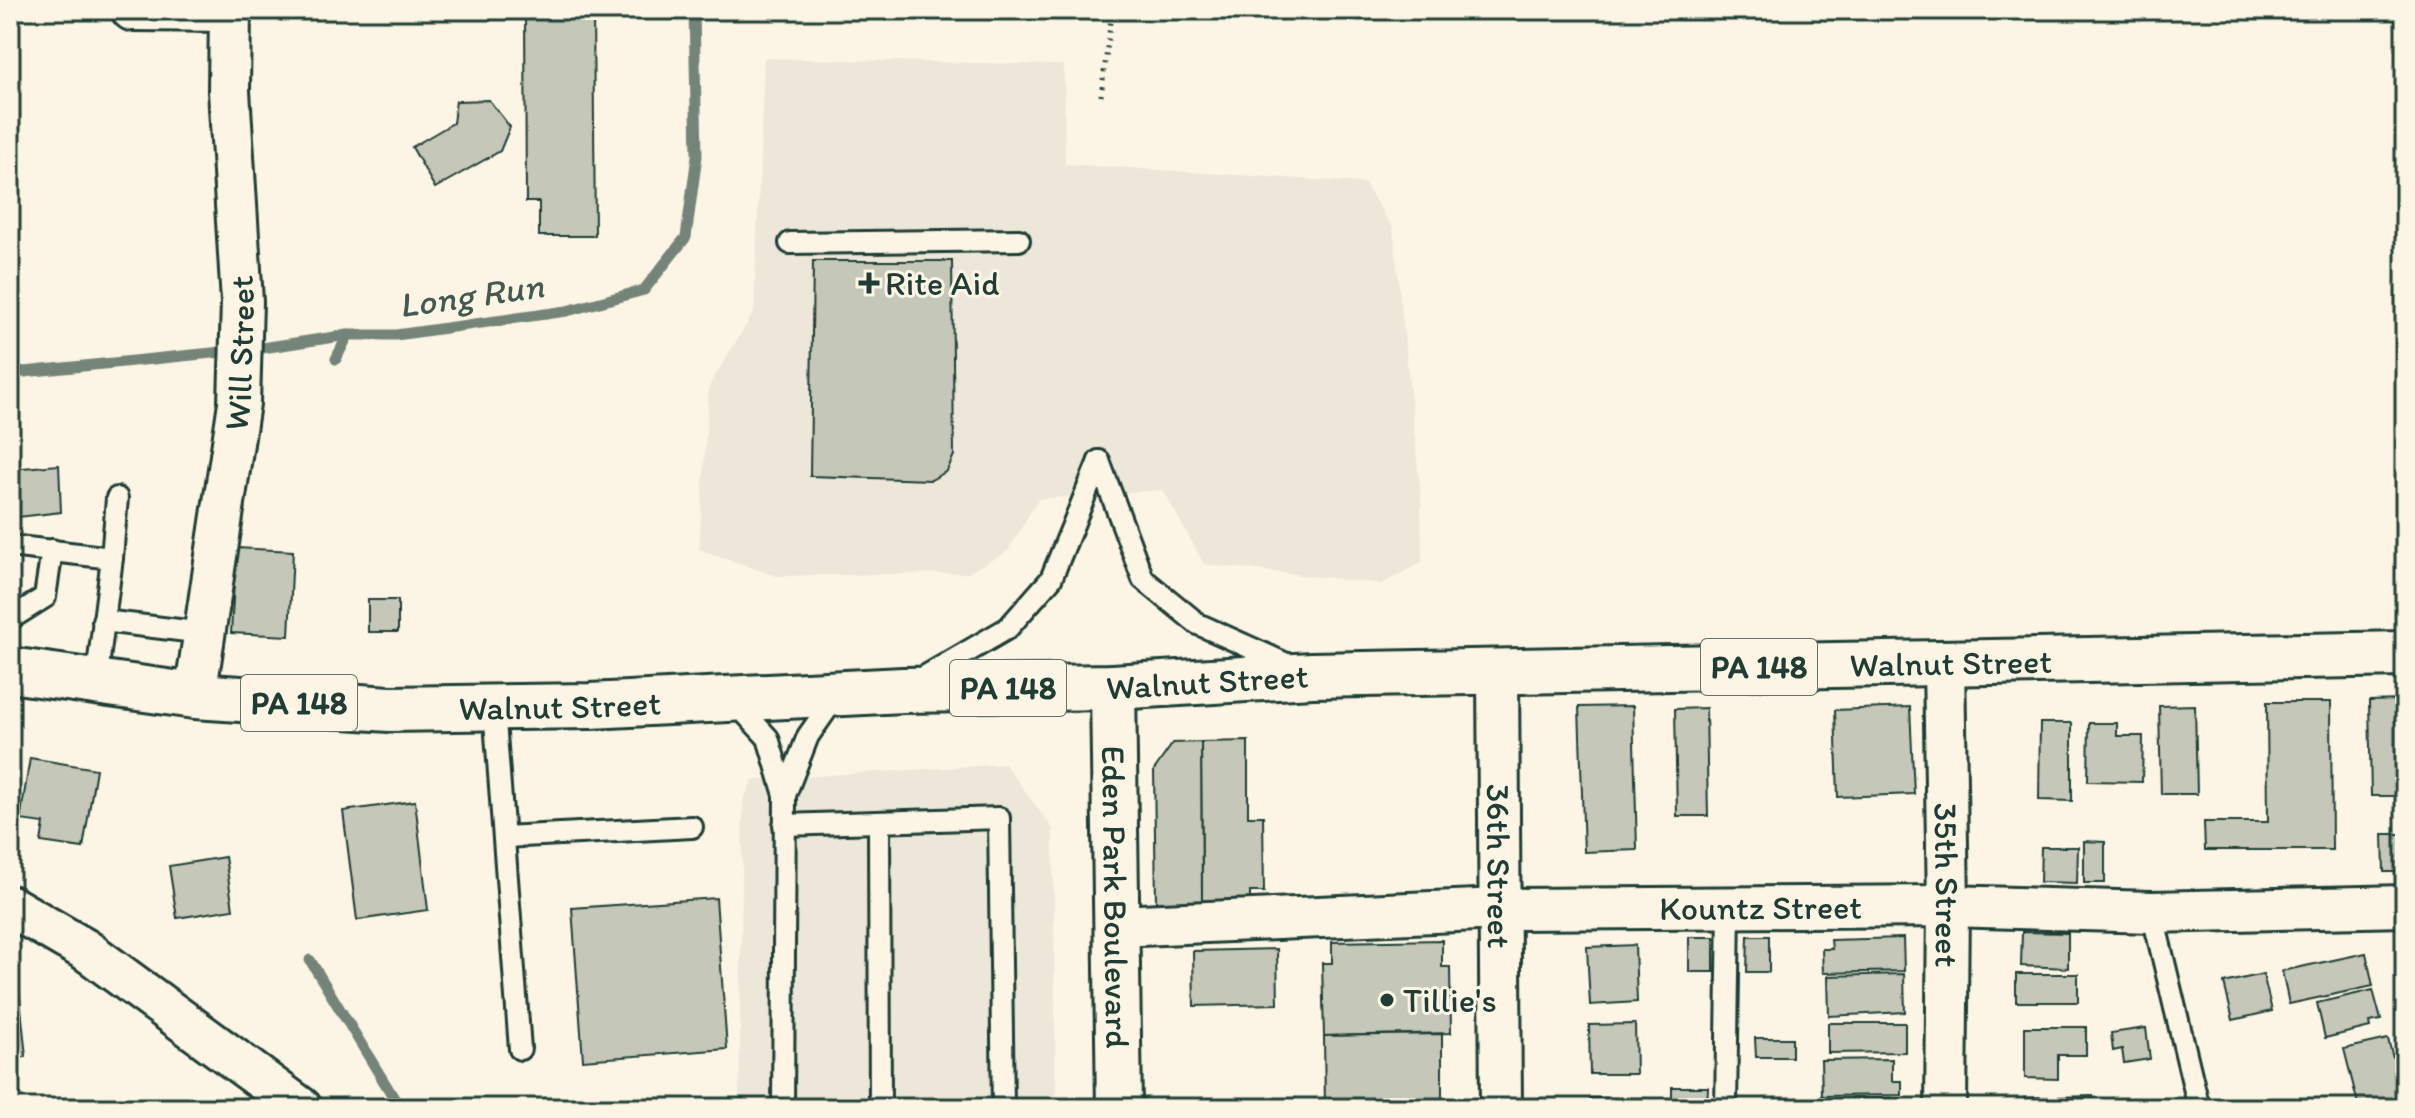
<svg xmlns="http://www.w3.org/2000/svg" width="2415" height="1118" font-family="Itim,sans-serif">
  <rect width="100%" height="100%" fill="#fcf5e5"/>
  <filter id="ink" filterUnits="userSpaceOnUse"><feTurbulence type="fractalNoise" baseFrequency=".0125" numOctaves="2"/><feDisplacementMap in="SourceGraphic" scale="16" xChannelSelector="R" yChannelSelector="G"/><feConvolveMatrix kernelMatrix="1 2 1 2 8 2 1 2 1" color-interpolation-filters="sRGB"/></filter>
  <g filter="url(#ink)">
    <g fill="#ece7d8">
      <path d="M 764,58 L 1064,65 L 1065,164 L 1364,183 L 1393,228 L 1421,497 L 1422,562 L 1382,584 L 1204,564 L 1163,490 L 1038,499 L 1008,551 L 968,573 L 776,576 L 699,549 L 709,386 L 754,312 Z"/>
      <path d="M 1005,764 L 1053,829 L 1056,1108 L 739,1108 L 743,801 L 753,780 Z"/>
    </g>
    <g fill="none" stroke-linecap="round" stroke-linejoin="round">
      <g stroke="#758479" stroke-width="11">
        <path d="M 249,350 L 348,335 L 396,335 L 567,311 L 644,290 L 686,237 L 697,156 L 694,10"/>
        <path d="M 336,359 L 348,335"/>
        <path d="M 10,369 L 24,372 L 232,351"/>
        <path d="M 310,960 L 400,1108"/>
      </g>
    </g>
    <g fill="#c5c7b9" stroke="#1f3d34" stroke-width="2">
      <path d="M 525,10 L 593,10 L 595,236 L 539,236 L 539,202 L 526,202 Z"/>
      <path d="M 489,100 L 510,127 L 500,151 L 435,188 L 412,147 L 453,123 L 456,101 Z"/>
      <path d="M 813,261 L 952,261 L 954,455 L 947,471 L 931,480 L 810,476 Z"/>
      <path d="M 59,465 L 61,512 L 10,518 L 10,469 Z"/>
      <path d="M 236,548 L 293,551 L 289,636 L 231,633 Z"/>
      <rect x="368" y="600" width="30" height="32"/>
      <path d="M 2400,700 L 2401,796 L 2371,796 L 2369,701 Z"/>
      <path d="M 2267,702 L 2331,702 L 2332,850 L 2205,850 L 2204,822 L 2268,822 Z"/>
      <path d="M 2195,705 L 2197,794 L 2161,794 L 2159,706 Z"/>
      <path d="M 1633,706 L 1637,850 L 1584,852 L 1579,707 Z"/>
      <path d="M 1910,707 L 1914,794 L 1838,797 L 1835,710 Z"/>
      <path d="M 1706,708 L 1708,816 L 1677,816 L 1675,709 Z"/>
      <path d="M 2040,723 L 2072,723 L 2072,801 L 2039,800 Z"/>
      <path d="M 2089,723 L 2117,723 L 2117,736 L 2143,736 L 2142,782 L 2088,781 Z"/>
      <path d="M 1248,741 L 1248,816 L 1263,816 L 1264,892 L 1250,892 L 1250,902 L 1202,903 L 1201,742 Z"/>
      <path d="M 1201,742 L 1202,903 L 1156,903 L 1154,770 L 1173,743 Z"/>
      <path d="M 30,758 L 96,769 L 83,848 L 41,842 L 44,823 L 20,820 Z"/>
      <path d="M 415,801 L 428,910 L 357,920 L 343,811 Z"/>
      <path d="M 2383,834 L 2405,834 L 2405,872 L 2384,872 Z"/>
      <path d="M 2084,841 L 2105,842 L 2105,883 L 2084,883 Z"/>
      <path d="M 2041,847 L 2078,847 L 2077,883 L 2040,882 Z"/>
      <path d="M 225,857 L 233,909 L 177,918 L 169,866 Z"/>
      <path d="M 716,898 L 727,1049 L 583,1060 L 572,908 Z"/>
      <path d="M 2022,932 L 2068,933 L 2068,968 L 2021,966 Z"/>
      <path d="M 1748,936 L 1769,936 L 1769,972 L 1747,972 Z"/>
      <rect x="1689" y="937" width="25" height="35"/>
      <path d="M 1903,938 L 1904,971 L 1823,973 L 1822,949 L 1832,949 L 1831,940 Z"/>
      <path d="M 1442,940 L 1442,967 L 1450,967 L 1451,1033 L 1324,1036 L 1322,963 L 1332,963 L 1332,942 Z"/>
      <path d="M 1635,945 L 1637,1002 L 1590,1005 L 1587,947 Z"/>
      <path d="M 1277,949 L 1278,1004 L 1194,1006 L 1193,951 Z"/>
      <path d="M 2366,953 L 2373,986 L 2289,1004 L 2282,971 Z"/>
      <path d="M 1904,974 L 1905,1012 L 1829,1016 L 1828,976 Z"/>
      <rect x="2016" y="974" width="62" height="28"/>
      <path d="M 2263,974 L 2272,1011 L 2233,1020 L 2224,983 Z"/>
      <path d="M 18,978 L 26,1057 L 10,1058 L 10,979 Z"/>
      <path d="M 2373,990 L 2381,1020 L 2369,1022 L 2370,1027 L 2325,1038 L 2317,1003 Z"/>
      <path d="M 1828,1023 L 1905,1023 L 1905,1052 L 1828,1053 Z"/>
      <path d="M 1635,1024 L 1636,1074 L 1590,1074 L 1589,1025 Z"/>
      <path d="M 2025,1027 L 2086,1027 L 2086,1055 L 2058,1055 L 2058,1079 L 2025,1078 Z"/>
      <path d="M 2146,1028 L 2150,1059 L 2124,1063 L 2122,1049 L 2113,1051 L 2111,1033 Z"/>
      <path d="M 1442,1034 L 1442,1108 L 1325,1108 L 1324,1036 Z"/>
      <path d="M 1755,1038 L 1792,1038 L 1792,1057 L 1756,1057 Z"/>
      <path d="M 2388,1039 L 2393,1058 L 2405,1055 L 2405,1104 L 2389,1108 L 2359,1108 L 2344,1049 Z"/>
      <path d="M 1892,1059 L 1892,1081 L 1902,1081 L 1902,1095 L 1822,1096 L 1821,1060 Z"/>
      <path d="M 1672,1087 L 1708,1087 L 1707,1108 L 1672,1108 Z"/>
      <path d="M 2093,1096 L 2093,1108 L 2015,1108 L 2025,1108 L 2024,1098 Z"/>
      <rect x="1590" y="1098" width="49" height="10"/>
      <path d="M 1892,1098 L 1893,1108 L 1779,1108 L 1779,1104 Z"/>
    </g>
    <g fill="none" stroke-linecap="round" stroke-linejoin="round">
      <g stroke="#1f3d34" stroke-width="26">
        <g id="service">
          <path d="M 790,243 L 1019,240"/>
          <path d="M 1099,461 L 1143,579 L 1198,624 L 1291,666"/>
          <path d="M 10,546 L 112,558 L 96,683"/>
          <path d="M 112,558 L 117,498"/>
          <path d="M 10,619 L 45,597 L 52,550"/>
          <path d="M 103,621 L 204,633"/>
          <path d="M 919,680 L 1008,628 L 1051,579 L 1099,461"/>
          <path d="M 733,700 L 768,738 L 785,795 L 783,1108"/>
          <path d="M 494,708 L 520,1049"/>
          <path d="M 785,795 L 808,736 L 836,696"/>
          <path d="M 879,822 L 880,1108"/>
          <path d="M 784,825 L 999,818 L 1003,1108"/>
          <path d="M 504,837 L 692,827"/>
          <path d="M 2152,912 L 2199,1108"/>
          <path d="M 1726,1108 L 1729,908"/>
        </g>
      </g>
      <g stroke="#1f3d34" stroke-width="46">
        <g id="minor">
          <path d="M 132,10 L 230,11"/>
          <path id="s1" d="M 1944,663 L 1948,906 L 1946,1108"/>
          <path id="s2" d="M 1498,672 L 1501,1108"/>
          <path id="s3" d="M 195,696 L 239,403 L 242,302 L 229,91 L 230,10"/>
          <path d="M 10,906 L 86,950 L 301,1108"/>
          <path id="s4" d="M 1117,926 L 1500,909 L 1948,906 L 2152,912 L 2405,906"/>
        </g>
      </g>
      <g stroke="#1f3d34" stroke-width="50">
        <g id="secondary">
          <path id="s5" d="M 1113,687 L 1119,1108"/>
        </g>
      </g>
      <g stroke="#1f3d34" stroke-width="50">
        <g id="primary">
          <path id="s6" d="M 10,670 L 195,696 L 390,709 L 590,706 L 903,690 L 1113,687 L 1312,675 L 2405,654"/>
        </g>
      </g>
      <path stroke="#1f3d34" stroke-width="5" stroke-dasharray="2 6" stroke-linecap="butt" d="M 1101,96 L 1112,10"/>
      <use href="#service" stroke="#fcf5e5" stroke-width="20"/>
      <use href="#minor" stroke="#fcf5e5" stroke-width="40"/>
      <use href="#secondary" stroke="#fcf5e5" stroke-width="44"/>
      <use href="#primary" stroke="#fcf5e5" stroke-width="44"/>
    </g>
  </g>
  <g fill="#1f3d34" stroke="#fcf5e5" stroke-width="3">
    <path d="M865 271h8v8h8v8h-8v8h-8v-8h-8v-8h8z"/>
    <circle cx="1387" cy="1000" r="8"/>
  </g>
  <g text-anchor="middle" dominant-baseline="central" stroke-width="6" stroke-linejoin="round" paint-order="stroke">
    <g fill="#fcf5e5" stroke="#617469" stroke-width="2">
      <rect x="1701" y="639" width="116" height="56" rx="6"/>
      <rect x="950" y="660" width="116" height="56" rx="6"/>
      <rect x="241" y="675" width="116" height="56" rx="6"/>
    </g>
    <g font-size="32" font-weight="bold" fill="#1f3d34">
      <text x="1759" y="667">PA 148</text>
      <text x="1008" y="688">PA 148</text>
      <text x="299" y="703">PA 148</text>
    </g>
    <g font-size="34" fill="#1f3d34" stroke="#fcf5e5" text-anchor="start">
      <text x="885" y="283">Rite Aid</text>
      <text x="1403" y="1000">Tillie's</text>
    </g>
    <g font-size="34" fill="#1f3d34" stroke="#fcf5e5">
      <text stroke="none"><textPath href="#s3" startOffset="346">Will Street</textPath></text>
      <text stroke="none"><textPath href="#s6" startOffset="1944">Walnut Street</textPath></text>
      <text stroke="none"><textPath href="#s6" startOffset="1200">Walnut Street</textPath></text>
      <text stroke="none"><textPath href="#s6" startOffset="552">Walnut Street</textPath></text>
      <text stroke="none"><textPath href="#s2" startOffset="194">36th Street</textPath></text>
      <text stroke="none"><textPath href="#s1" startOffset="222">35th Street</textPath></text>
      <text stroke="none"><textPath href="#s5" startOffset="210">Eden Park Boulevard</textPath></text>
      <text stroke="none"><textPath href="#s4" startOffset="644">Kountz Street</textPath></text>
    </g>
    <g font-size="36" font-style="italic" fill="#435a51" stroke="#fcf5e5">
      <text transform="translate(471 295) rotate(-8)">Long Run</text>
    </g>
  </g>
  <rect width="2415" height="1118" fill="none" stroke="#fcf5e5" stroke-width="40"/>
  <rect x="20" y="20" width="2375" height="1078" fill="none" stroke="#1f3d34" stroke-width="3" filter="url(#ink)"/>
</svg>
